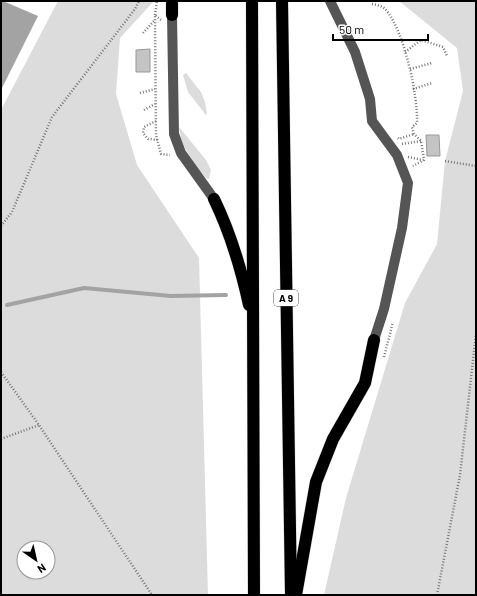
<svg xmlns="http://www.w3.org/2000/svg" width="477" height="596" font-family="Barlow,sans-serif">
  <rect width="100%" height="100%" fill="#fff"/>
  <g fill="#dcdcdc" fill-rule="evenodd">
    <path d="M 58,1 L 154,1 L 120,38 L 116,94 L 137,165 L 199,258 L 208,595 L 1,595 L 1,110 ZM 24,548 L 48,548 L 48,572 L 24,572 Z"/>
    <path d="M 399,1 L 476,1 L 476,595 L 324,595 L 346,498 L 405,303 L 437,244 L 445,161 L 463,91 L 457,48 Z"/>
    <path d="M 186,73 L 201,92 L 205,102 L 207,114 L 206,115 L 188,92 L 183,75 Z"/>
    <path d="M 179,127 L 206,160 L 211,170 L 209,179 L 206,178 C 193,162 181,148 179,127 Z"/>
  </g>
  <path fill="#a3a3a3" d="M 3,1 L 38,16 L 1,90 L 1,4 Z"/>
  <g fill="none" stroke-linecap="round" stroke-linejoin="round">
    <path stroke="#a3a3a3" stroke-width="4" d="M 7,305 L 84,288 L 171,296 L 226,295"/>
  </g>
  <g fill="#c4c4c4" stroke="#999">
    <path d="M 150,49 L 150,72 L 136,72 L 136,50 Z"/>
    <path d="M 426,135 L 439,135 L 440,156 L 427,156 Z"/>
  </g>
  <g fill="none" stroke-linecap="round" stroke-linejoin="round">
    <g stroke="#dbdbdb" stroke-width="13">
      <g id="highway">
        <path d="M 252,1 L 254,595"/>
        <path d="M 282,1 L 291,595"/>
        <path d="M 172,15 L 172,1"/>
        <path d="M 214,199 C 231,234 241,268 249,305"/>
        <path d="M 296,595 L 316,482 L 333,439 L 365,383 L 374,340"/>
      </g>
    </g>
    <g stroke="#777" stroke-width="2.5" stroke-dasharray="1 2" stroke-linecap="butt">
      <path d="M 372,4 C 377,5 383,6 386,10 C 404,31 418,95 417,123 L 412,127 L 414,134 L 421,141 L 424,160 L 413,166"/>
      <path d="M 155,15 L 157,1"/>
      <path d="M 161,20 L 155,15 L 156,135 L 161,154 L 170,155"/>
      <path d="M 143,33 L 154,21"/>
      <path d="M 405,52 L 421,40 L 443,47 L 447,56"/>
      <path d="M 410,69 L 432,63"/>
      <path d="M 413,89 L 432,83"/>
      <path d="M 140,93 L 155,89"/>
      <path d="M 144,110 L 155,104"/>
      <path d="M 156,121 L 144,127 L 143,133 L 148,139 L 158,140"/>
      <path d="M 398,138 L 399,139 L 414,134"/>
      <path d="M 402,144 L 421,141"/>
      <path d="M 408,157 L 423,160"/>
      <path d="M 445,161 L 476,166"/>
      <path d="M 1,226 L 12,212 L 52,117 L 135,9 L 139,1"/>
      <path d="M 384,357 L 393,322"/>
      <path d="M 1,372 L 39,425 L 152,595"/>
      <path d="M 1,439 L 39,425"/>
      <path d="M 437,595 L 460,475 L 476,334"/>
    </g>
    <g stroke="#555" stroke-width="10">
      <path d="M 330,1 L 355,52 L 370,99 L 372,121 L 397,155 L 408,183 L 402,228 L 384,309 L 374,340"/>
      <path d="M 172,15 L 174,134 L 181,153 L 214,199"/>
    </g>
    <use href="#highway" stroke="#000" stroke-width="12"/>
  </g>
  <g text-anchor="middle" dominant-baseline="central" stroke-width="3.5" stroke-linejoin="round" paint-order="stroke">
    <rect fill="#fff" stroke="#4c4c4c" stroke-width="1" x="274" y="290" width="24" height="16" rx="3"/>
    <g font-size="10" font-weight="bold" fill="#000">
      <text x="286" y="298">A 9</text>
    </g>
  </g>
  <rect width="477" height="596" fill="none" stroke="#000000" stroke-width="4"/>
  <g transform="translate(36 560) rotate(146)"><circle r="19" fill="#ffffff" stroke="#999999"/>
  <path d="M0-3L7 15L0 10L-7 15Z" fill="#000000"/>
  <text y="-6" font-size="11" font-weight="bold" text-anchor="middle" fill="#000000">N</text>
  </g>
  <path d="M333 34v6h95v-6" fill="none" stroke="#000000" stroke-width="2"/>
  <text x="339" y="34" font-size="12" fill="#000000" stroke="#ffffff" stroke-width="3" paint-order="stroke">50 m</text>
</svg>
